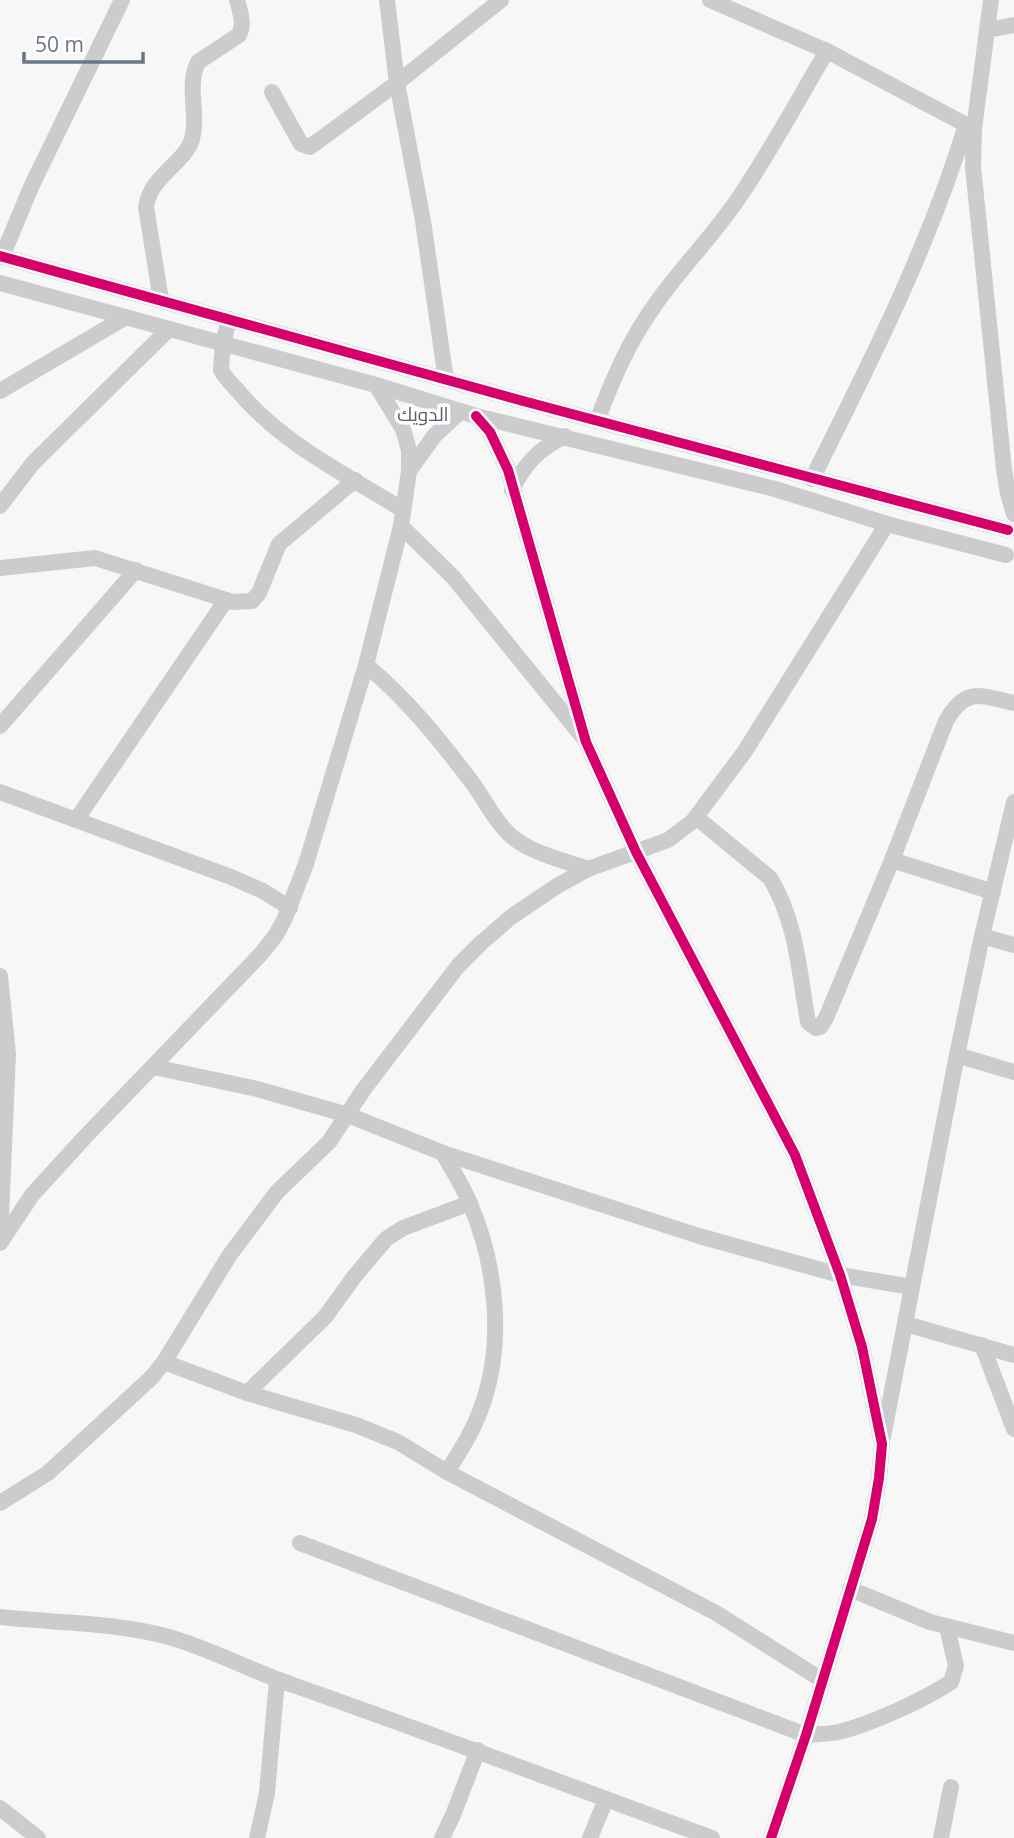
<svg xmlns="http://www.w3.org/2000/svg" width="1014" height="1838" font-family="'Open Sans',Cairo,sans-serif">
  <rect width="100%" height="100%" fill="#f7f7f7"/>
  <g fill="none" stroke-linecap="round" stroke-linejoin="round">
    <g stroke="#ccccce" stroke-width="16">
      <path d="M 387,0 L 397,83 L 423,221 L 446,380"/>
      <path d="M 710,0 L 827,51 L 974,129"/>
      <path d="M 991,0 L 974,129 L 973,167 L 1004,469 L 1008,494 L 1014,514"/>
      <path d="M 987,30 L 1014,25"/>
      <path d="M 272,92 L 301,144 L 310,147 L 397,83 L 501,0"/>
      <path d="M 0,256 L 523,401 L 1008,530"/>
      <path d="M 2,257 L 31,187 L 122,0"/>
      <path d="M 0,283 L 376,385 L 476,416 L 775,489 L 887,524 L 1006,555"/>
      <path d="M 161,300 L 146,207 C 150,176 185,163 192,139 C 199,114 186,87 198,62 L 239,35 C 245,24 240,12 237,0"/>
      <path d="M 229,319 L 223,344 L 221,370 C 225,378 232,384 238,391 C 281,443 347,475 403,510"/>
      <path d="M 0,391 L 126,317"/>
      <path d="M 476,416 L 490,432 L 508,470 L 586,742 L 636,852 L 795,1155 L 840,1275 L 862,1347 L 882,1444 L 879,1478 L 872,1519 L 806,1735 L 771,1838"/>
      <path d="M 597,421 C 613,378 630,339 657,302 C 684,264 717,232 742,193 C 773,147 799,98 827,51"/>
      <path d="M 409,471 L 435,435 L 461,411"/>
      <path d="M 812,479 C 870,363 928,249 966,125"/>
      <path d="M 512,490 C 524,464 540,448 565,436"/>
      <path d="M 0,506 L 33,463 L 169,329"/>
      <path d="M 401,526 L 453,577 L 582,736"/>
      <path d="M 0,568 L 95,558 L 233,602 L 252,601 L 259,593 L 279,544 L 355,480"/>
      <path d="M 366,665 C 406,698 439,739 471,781 C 484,798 493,819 509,834 C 529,853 563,860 588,869 L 668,840 L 693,821 L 745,751 L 887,524"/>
      <path d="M 0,726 L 136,570"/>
      <path d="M 0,792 L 231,877 L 263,891 L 290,908"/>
      <path d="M 696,817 L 770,878 C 797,922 799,973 808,1022 L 816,1028 L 820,1027 L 826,1018 L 892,860 L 946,721 C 966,686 981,696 1014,703"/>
      <path d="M 76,820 L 226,600"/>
      <path d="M 892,860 L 993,892"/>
      <path d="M 982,936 L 1014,945"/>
      <path d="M 0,976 L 8,1054 L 0,1240"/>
      <path d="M 957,1055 L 1014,1072"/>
      <path d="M 154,1067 L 257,1089 L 348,1115 L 443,1153 L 699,1236 L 840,1275 L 912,1287"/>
      <path d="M 443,1153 C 453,1171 464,1188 471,1206 C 497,1268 505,1347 480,1411 C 472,1433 459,1453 447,1472"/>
      <path d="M 0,1243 L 32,1195 L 84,1138 L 260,955 L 276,935 L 285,918 L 306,864 L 366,665 L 401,526 L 409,471 L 409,450 L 403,429 L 376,385"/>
      <path d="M 906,1324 L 1014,1355"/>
      <path d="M 982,1345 L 1014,1429"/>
      <path d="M 164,1362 L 229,1256 L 277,1192 L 329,1142 L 364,1089 L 458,966 L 480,944 L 511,917 L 557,886 L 588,869"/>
      <path d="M 247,1393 L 325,1317 L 354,1277 L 386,1239 L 403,1228 L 470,1203"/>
      <path d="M 883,1437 L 957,1055 L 982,936 L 1014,802"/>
      <path d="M 0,1503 L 48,1473 L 152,1377 L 164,1362 L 247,1393 L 356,1425 L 398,1442 L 447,1472 L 716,1613 L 822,1680"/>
      <path d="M 300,1543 L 806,1735 C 817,1734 828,1734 839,1732 C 871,1724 924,1700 951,1682 L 956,1666 L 947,1627"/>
      <path d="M 850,1589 L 930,1622 L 1014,1643"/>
      <path d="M 0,1617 C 56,1623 114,1622 169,1637 C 211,1649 251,1671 293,1685 C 433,1734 572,1787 712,1838"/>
      <path d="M 0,1808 L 38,1838"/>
      <path d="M 257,1838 L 267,1793 L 277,1680"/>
      <path d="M 442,1838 L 453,1815 L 478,1750"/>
      <path d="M 590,1838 L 606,1799"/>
      <path d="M 941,1838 L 951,1787"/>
    </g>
    <g stroke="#fff" stroke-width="15">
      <g id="cycleway">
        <path d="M 0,256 L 523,401 L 1008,530"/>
        <path d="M 476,416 L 490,432 L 508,470 L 586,742 L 636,852 L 795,1155 L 840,1275 L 862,1347 L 882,1444 L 879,1478 L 872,1519 L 806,1735 L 771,1838"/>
      </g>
    </g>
    <use href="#cycleway" stroke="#d6006c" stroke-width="10"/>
  </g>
  <g text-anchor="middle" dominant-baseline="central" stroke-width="7" stroke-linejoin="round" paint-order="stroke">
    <g font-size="19" fill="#56606b" stroke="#fff">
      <text x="423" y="414">الدويك</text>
    </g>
  </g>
  <path d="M24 52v10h119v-10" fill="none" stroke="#697686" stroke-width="3.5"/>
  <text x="35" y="52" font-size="21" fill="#697686" stroke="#ffffff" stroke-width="5" paint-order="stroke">50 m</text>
</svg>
